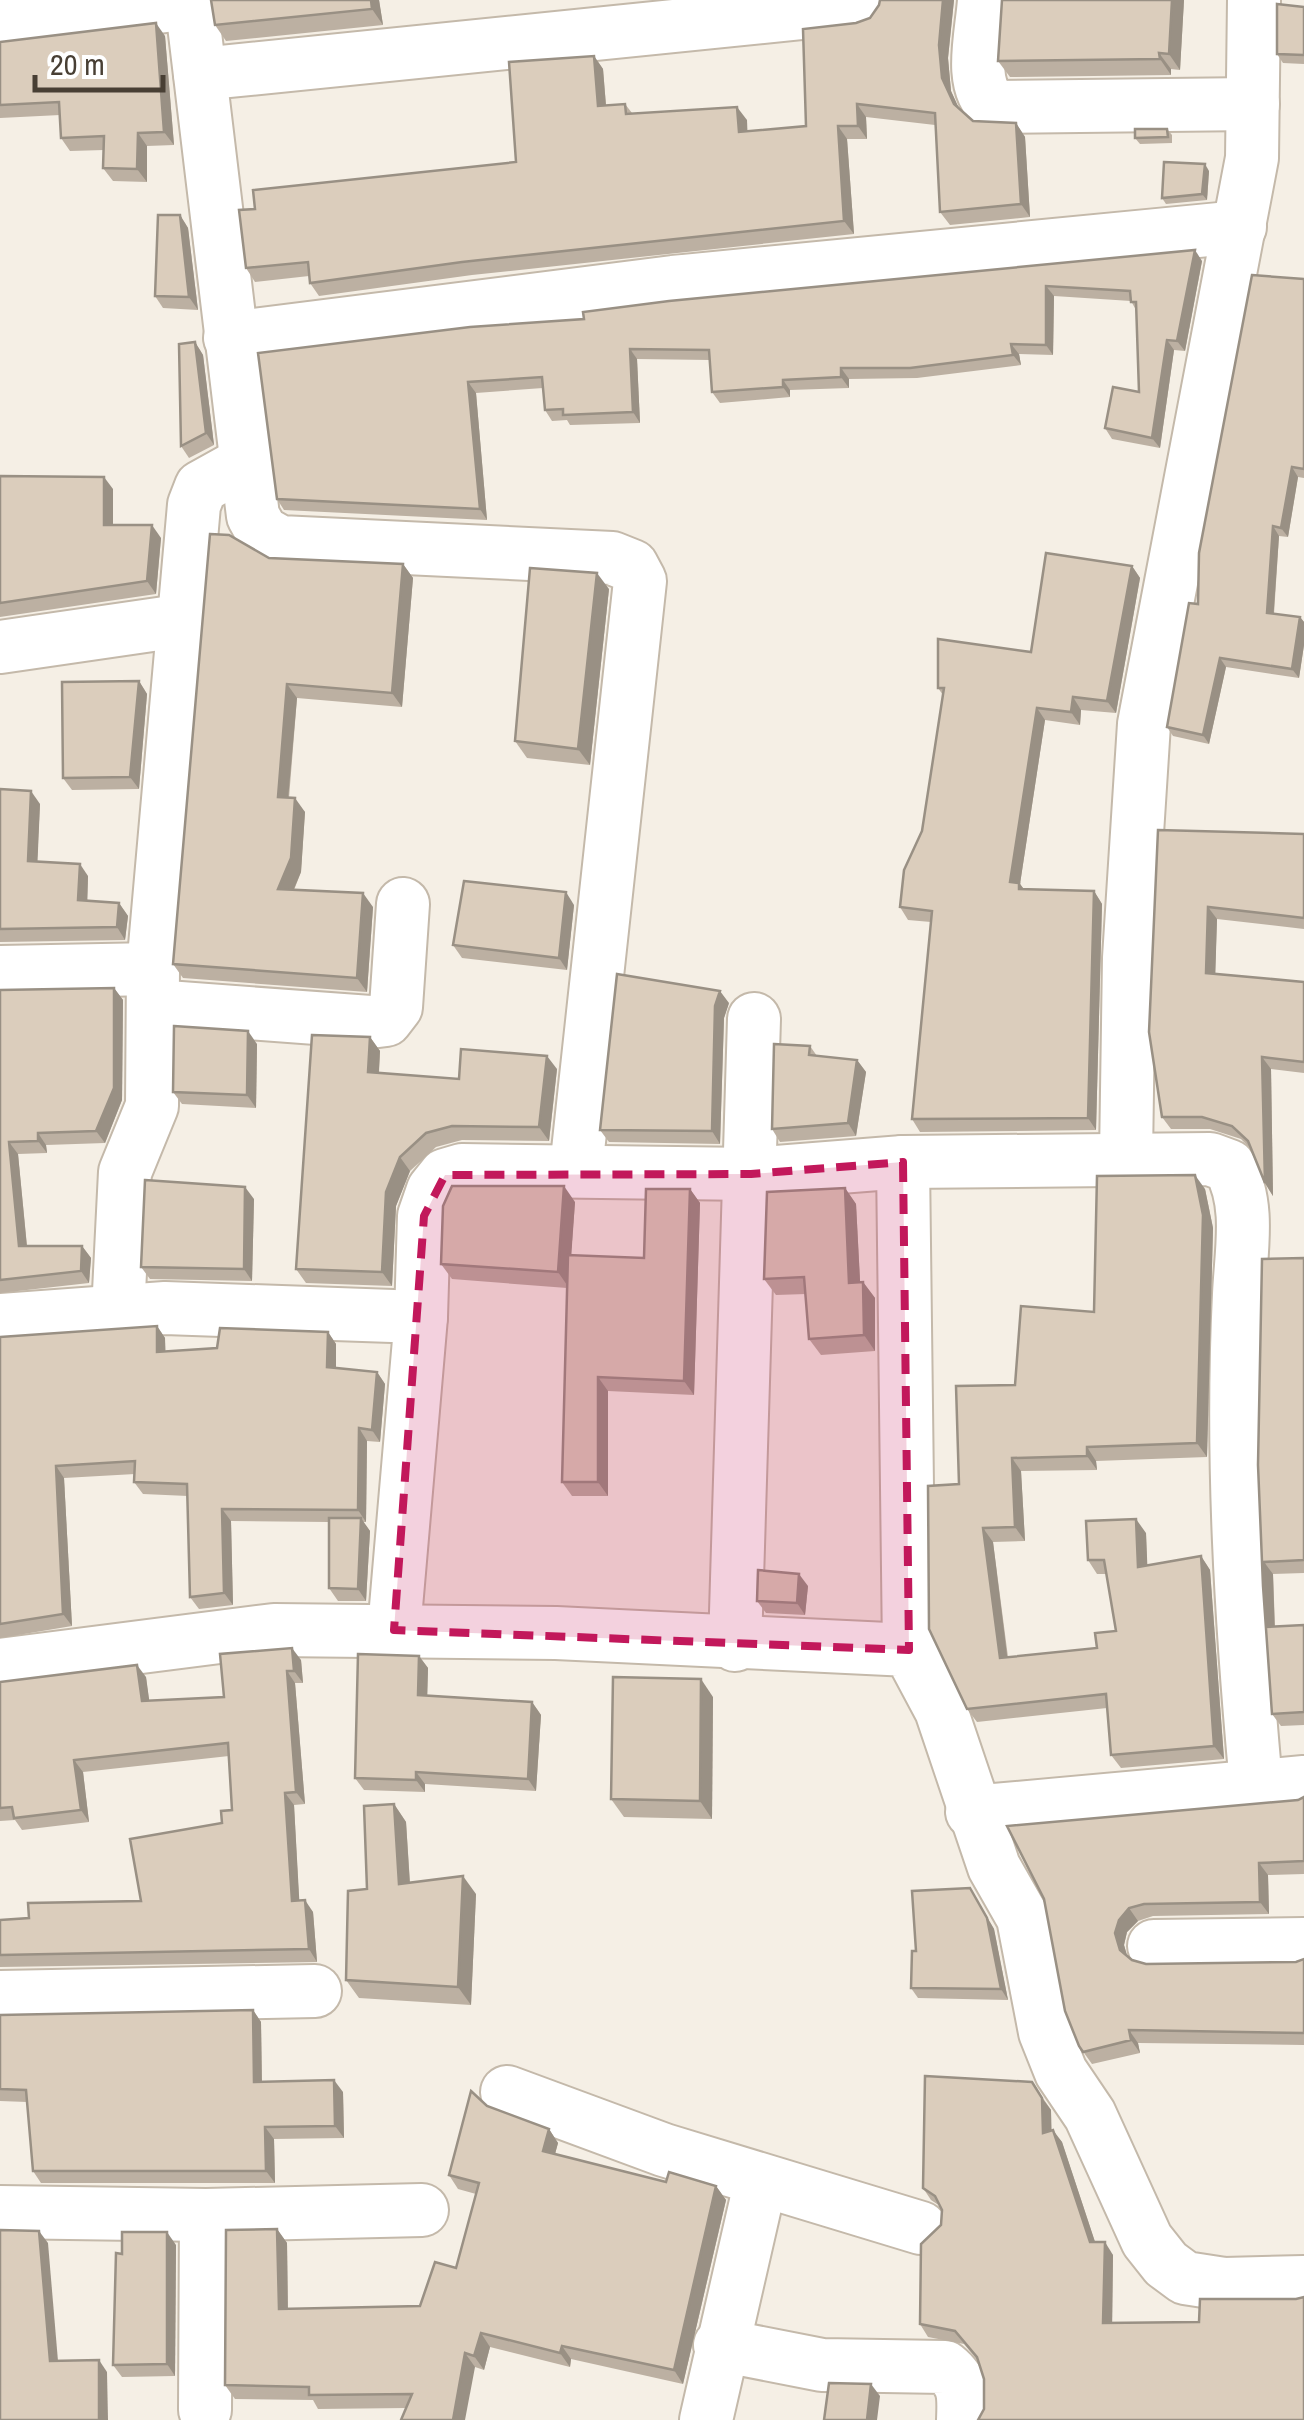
<svg xmlns="http://www.w3.org/2000/svg" width="1304" height="2420" font-family="'Archivo Narrow',sans-serif">
  <rect width="100%" height="100%" fill="#f5efe5"/>
  <g fill="none" stroke-linecap="round" stroke-linejoin="round">
    <g stroke="#c4b9aa" stroke-width="56">
      <g id="minor">
        <path d="M 191,0 L 253,516 L 262,532 L 280,542 L 612,558 L 632,566 L 640,581 L 576,1169"/>
        <path d="M 984,0 C 982,33 967,85 994,107 L 1253,104"/>
        <path d="M 0,26 L 191,3"/>
        <path d="M 200,74 L 861,7"/>
        <path d="M 230,338 L 673,282 L 1240,227"/>
        <path d="M 0,647 L 186,620"/>
        <path d="M 0,972 L 153,969"/>
        <path d="M 153,1006 L 370,1022 L 386,1020 L 396,1007 L 403,904"/>
        <path d="M 1126,1157 L 1129,958 L 1144,724 L 1252,158 L 1254,0"/>
        <path d="M 903,1162 L 909,1650"/>
        <path d="M 118,1312 L 125,1172 L 152,1106 L 153,969 L 194,505 L 201,487 L 246,462"/>
        <path d="M 0,1320 L 165,1308 L 421,1317"/>
        <path d="M 394,1630 L 421,1317 L 424,1216 L 433,1190 L 445,1175 L 462,1170 L 751,1174 L 903,1162 L 1210,1159 L 1229,1166 C 1251,1204 1241,1251 1239,1294 C 1231,1458 1241,1620 1256,1784"/>
        <path d="M 735,1645 L 754,1019"/>
        <path d="M 0,1665 L 274,1630 L 556,1633 L 909,1650 L 941,1710 L 994,1867 L 1023,1918 L 1045,2032 L 1061,2072 L 1090,2115 L 1147,2240 L 1166,2264 L 1185,2278 L 1224,2284 L 1304,2282"/>
        <path d="M 972,1812 L 1304,1782"/>
        <path d="M 1154,1946 L 1304,1944"/>
        <path d="M 0,1997 L 315,1991"/>
        <path d="M 507,2092 L 664,2150 L 921,2228"/>
        <path d="M 0,2212 L 206,2215 L 422,2210"/>
        <path d="M 720,2345 L 822,2365 L 945,2367 C 965,2383 964,2396 963,2420"/>
        <path d="M 205,2410 L 206,2215"/>
        <path d="M 706,2420 L 761,2180"/>
      </g>
    </g>
    <use href="#minor" stroke="#fff" stroke-width="52"/>
  </g>
  <g fill="#bcb0a2">
    <path d="M 211,0 L 379,0 L 383,25 L 226,41 L 215,25 Z"/>
    <path d="M 880,0 L 954,0 L 948,58 L 951,91 L 959,109 L 973,121 L 1016,123 L 1025,137 L 1030,217 L 950,225 L 940,212 L 935,125 L 866,117 L 867,139 L 847,139 L 854,234 L 472,275 L 319,296 L 310,283 L 309,276 L 255,282 L 246,268 L 255,209 L 516,162 L 594,56 L 603,69 L 606,105 L 625,104 L 632,113 L 747,120 L 747,131 L 806,126 L 856,23 L 870,18 L 879,5 Z"/>
    <path d="M 1184,0 L 1180,70 L 1171,69 L 1171,75 L 1010,77 L 998,61 Z"/>
    <path d="M 1304,7 L 1304,64 L 1283,63 L 1277,54 Z"/>
    <path d="M 165,36 L 174,145 L 147,146 L 147,182 L 113,181 L 103,168 L 104,150 L 70,151 L 61,138 L 60,115 L 0,118 L 0,42 Z"/>
    <path d="M 1167,129 L 1172,135 L 1172,143 L 1140,144 L 1135,138 Z"/>
    <path d="M 1209,171 L 1207,200 L 1166,204 L 1162,198 Z"/>
    <path d="M 180,215 L 188,228 L 198,310 L 163,308 L 155,296 Z"/>
    <path d="M 1202,261 L 1185,351 L 1174,350 L 1160,448 L 1112,439 L 1105,428 L 1139,392 L 1136,310 L 1131,301 L 1054,296 L 1053,355 L 1019,354 L 1021,365 L 917,378 L 849,379 L 849,388 L 790,390 L 790,397 L 720,403 L 712,392 L 710,360 L 637,359 L 640,423 L 570,425 L 567,420 L 552,421 L 545,410 L 543,388 L 476,393 L 487,520 L 284,510 L 277,499 L 258,353 L 584,319 Z"/>
    <path d="M 1304,279 L 1304,478 L 1298,477 L 1288,537 L 1279,536 L 1274,614 L 1300,617 L 1304,622 L 1304,645 L 1299,678 L 1226,667 L 1209,744 L 1173,736 L 1167,727 L 1198,604 Z"/>
    <path d="M 195,342 L 203,355 L 214,445 L 189,458 L 181,446 Z"/>
    <path d="M 0,476 L 113,489 L 113,525 L 161,538 L 156,594 L 0,617 Z"/>
    <path d="M 269,558 L 403,564 L 413,578 L 402,707 L 297,698 L 289,798 L 305,812 L 301,872 L 294,890 L 373,907 L 367,992 L 183,978 L 173,964 Z"/>
    <path d="M 1132,566 L 1140,578 L 1116,713 L 1081,710 L 1080,725 L 1045,720 L 1020,884 L 1024,889 L 1094,891 L 1102,904 L 1096,1130 L 920,1132 L 912,1119 L 931,922 L 908,920 L 900,907 L 922,831 L 943,695 L 938,688 L 1031,652 Z"/>
    <path d="M 609,589 L 590,765 L 527,758 L 515,741 Z"/>
    <path d="M 139,681 L 147,694 L 139,789 L 72,790 L 63,778 Z"/>
    <path d="M 0,789 L 40,804 L 37,861 L 88,876 L 87,901 L 119,903 L 128,916 L 125,940 L 0,942 Z"/>
    <path d="M 1158,830 L 1304,834 L 1304,929 L 1217,919 L 1215,974 L 1304,982 L 1304,1073 L 1271,1069 L 1273,1196 L 1265,1183 L 1250,1148 L 1241,1139 L 1210,1129 L 1171,1129 L 1162,1117 Z"/>
    <path d="M 574,905 L 567,970 L 462,958 L 453,945 Z"/>
    <path d="M 114,988 L 123,1000 L 122,1100 L 105,1143 L 46,1145 L 47,1153 L 18,1154 L 27,1246 L 82,1246 L 91,1258 L 89,1283 L 0,1293 L 0,990 Z"/>
    <path d="M 729,1003 L 724,1018 L 720,1144 L 609,1142 L 600,1130 Z"/>
    <path d="M 370,1037 L 380,1051 L 379,1073 L 459,1079 L 557,1069 L 549,1141 L 462,1140 L 436,1147 L 410,1171 L 396,1206 L 392,1286 L 306,1283 L 296,1269 Z"/>
    <path d="M 257,1044 L 256,1108 L 182,1104 L 173,1092 Z"/>
    <path d="M 810,1046 L 817,1056 L 857,1060 L 866,1072 L 856,1136 L 780,1142 L 772,1129 Z"/>
    <path d="M 845,1188 L 856,1204 L 860,1282 L 863,1282 L 875,1298 L 875,1351 L 821,1355 L 809,1339 L 806,1294 L 776,1295 L 764,1279 Z"/>
    <path d="M 690,1189 L 700,1203 L 694,1395 L 608,1391 L 608,1496 L 572,1496 L 562,1482 L 567,1288 L 452,1279 L 441,1264 L 575,1202 L 571,1255 L 644,1258 Z"/>
    <path d="M 1205,1189 L 1213,1228 L 1207,1457 L 1096,1461 L 1097,1470 L 1021,1471 L 1025,1541 L 993,1542 L 1008,1657 L 1097,1648 L 1116,1631 L 1106,1574 L 1097,1574 L 1088,1560 L 1146,1533 L 1147,1566 L 1201,1556 L 1210,1570 L 1224,1759 L 1121,1768 L 1111,1755 L 1107,1708 L 977,1722 L 967,1709 L 959,1484 L 1015,1385 L 1094,1312 Z"/>
    <path d="M 254,1199 L 252,1281 L 150,1279 L 141,1267 Z"/>
    <path d="M 1304,1258 L 1304,1573 L 1273,1574 L 1275,1626 L 1304,1625 L 1304,1725 L 1281,1726 L 1272,1714 L 1258,1465 Z"/>
    <path d="M 157,1326 L 165,1338 L 165,1351 L 217,1348 L 328,1332 L 336,1344 L 336,1368 L 377,1372 L 385,1384 L 380,1442 L 367,1441 L 366,1522 L 363,1522 L 370,1531 L 366,1601 L 338,1601 L 329,1588 L 329,1522 L 231,1521 L 233,1605 L 199,1609 L 190,1597 L 188,1496 L 143,1494 L 134,1482 L 135,1474 L 64,1478 L 72,1626 L 0,1638 L 0,1337 Z"/>
    <path d="M 808,1586 L 805,1615 L 766,1613 L 757,1601 Z"/>
    <path d="M 419,1656 L 428,1668 L 427,1695 L 532,1702 L 541,1715 L 536,1791 L 425,1784 L 425,1792 L 364,1790 L 355,1778 Z"/>
    <path d="M 301,1660 L 303,1683 L 295,1683 L 305,1804 L 294,1805 L 299,1900 L 313,1912 L 317,1962 L 0,1967 L 0,1920 L 29,1918 L 141,1901 L 222,1823 L 232,1810 L 229,1756 L 83,1772 L 89,1822 L 22,1830 L 15,1820 L 0,1821 L 0,1682 L 146,1677 L 149,1701 L 224,1697 Z"/>
    <path d="M 713,1697 L 712,1819 L 624,1817 L 611,1799 Z"/>
    <path d="M 1304,1797 L 1304,1874 L 1268,1875 L 1269,1914 L 1153,1916 L 1138,1921 L 1127,1932 L 1124,1945 L 1127,1956 L 1132,1960 L 1146,1964 L 1296,1962 L 1304,1959 L 1304,2045 L 1138,2043 L 1140,2053 L 1092,2064 L 1079,2046 L 1044,1899 Z"/>
    <path d="M 394,1804 L 406,1822 L 410,1883 L 476,1894 L 471,2005 L 359,1998 L 346,1980 L 367,1889 Z"/>
    <path d="M 970,1888 L 994,1929 L 1008,2000 L 918,1998 L 911,1988 L 916,1951 Z"/>
    <path d="M 253,2010 L 261,2022 L 262,2082 L 343,2092 L 344,2138 L 274,2139 L 275,2183 L 41,2183 L 33,2171 L 27,2102 L 0,2101 L 0,2015 Z"/>
    <path d="M 1032,2082 L 1051,2110 L 1051,2130 L 1062,2142 L 1095,2242 L 1113,2255 L 1112,2323 L 1199,2322 L 1296,2299 L 984,2409 L 984,2379 L 978,2361 L 964,2344 L 928,2337 L 920,2324 L 941,2225 L 942,2210 L 940,2206 L 931,2200 L 923,2188 Z"/>
    <path d="M 487,2106 L 549,2129 L 558,2143 L 555,2154 L 666,2182 L 716,2186 L 726,2200 L 683,2384 L 571,2359 L 570,2367 L 490,2347 L 484,2370 L 475,2367 L 406,2408 L 318,2409 L 313,2400 L 235,2399 L 225,2385 L 277,2229 L 287,2243 L 288,2309 L 420,2306 L 456,2268 L 476,2194 L 458,2189 L 449,2175 Z"/>
    <path d="M 176,2245 L 175,2376 L 122,2377 L 113,2365 L 122,2254 Z"/>
  </g>
  <g fill="#999084">
    <path d="M 371,0 L 379,0 L 383,25 L 372,9 Z"/>
    <path d="M 943,0 L 954,0 L 948,58 L 951,91 L 963,117 L 954,104 L 942,78 L 939,45 Z"/>
    <path d="M 1172,0 L 1184,0 L 1180,70 L 1169,54 Z"/>
    <path d="M 156,23 L 165,36 L 174,145 L 164,132 Z"/>
    <path d="M 1159,53 L 1171,69 L 1171,75 L 1160,59 Z"/>
    <path d="M 594,56 L 603,69 L 607,119 L 598,106 Z"/>
    <path d="M 857,104 L 866,117 L 867,139 L 858,126 Z"/>
    <path d="M 737,107 L 747,120 L 748,145 L 739,132 Z"/>
    <path d="M 1016,123 L 1025,137 L 1030,217 L 1021,204 Z"/>
    <path d="M 838,126 L 847,139 L 854,234 L 844,221 Z"/>
    <path d="M 138,133 L 147,146 L 147,182 L 137,169 Z"/>
    <path d="M 1205,164 L 1209,171 L 1207,200 L 1202,194 Z"/>
    <path d="M 180,215 L 188,228 L 198,310 L 189,297 Z"/>
    <path d="M 1195,250 L 1202,261 L 1185,351 L 1177,341 Z"/>
    <path d="M 1046,286 L 1054,296 L 1053,355 L 1046,345 Z"/>
    <path d="M 1167,340 L 1174,350 L 1160,448 L 1152,438 Z"/>
    <path d="M 195,342 L 203,355 L 214,445 L 206,433 Z"/>
    <path d="M 1011,344 L 1019,354 L 1021,365 L 1013,355 Z"/>
    <path d="M 630,349 L 637,359 L 640,423 L 633,412 Z"/>
    <path d="M 841,368 L 849,379 L 849,388 L 841,377 Z"/>
    <path d="M 783,380 L 790,390 L 790,397 L 783,387 Z"/>
    <path d="M 468,382 L 476,393 L 487,520 L 480,509 Z"/>
    <path d="M 1292,467 L 1298,477 L 1288,537 L 1281,528 Z"/>
    <path d="M 104,477 L 113,489 L 113,538 L 104,525 Z"/>
    <path d="M 152,525 L 161,538 L 156,594 L 147,581 Z"/>
    <path d="M 1273,526 L 1279,536 L 1273,622 L 1267,613 Z"/>
    <path d="M 403,564 L 413,578 L 402,707 L 392,693 Z"/>
    <path d="M 1132,566 L 1140,578 L 1116,713 L 1107,701 Z"/>
    <path d="M 597,573 L 609,589 L 590,765 L 578,749 Z"/>
    <path d="M 1300,617 L 1304,622 L 1304,645 L 1299,678 L 1292,669 Z"/>
    <path d="M 1220,658 L 1226,667 L 1209,744 L 1203,735 Z"/>
    <path d="M 139,681 L 147,694 L 139,789 L 130,777 Z"/>
    <path d="M 287,684 L 297,698 L 287,811 L 278,797 Z"/>
    <path d="M 1073,697 L 1081,710 L 1080,725 L 1071,712 Z"/>
    <path d="M 1037,708 L 1045,720 L 1020,884 L 1028,895 L 1010,882 Z"/>
    <path d="M 31,791 L 40,804 L 37,873 L 28,861 Z"/>
    <path d="M 295,798 L 305,812 L 301,872 L 288,903 L 278,889 Z"/>
    <path d="M 80,864 L 88,876 L 87,913 L 78,900 Z"/>
    <path d="M 1094,891 L 1102,904 L 1096,1130 L 1088,1118 Z"/>
    <path d="M 566,892 L 574,905 L 567,970 L 559,958 Z"/>
    <path d="M 363,893 L 373,907 L 367,992 L 357,978 Z"/>
    <path d="M 119,903 L 128,916 L 125,940 L 117,927 Z"/>
    <path d="M 1208,907 L 1217,919 L 1215,985 L 1206,973 Z"/>
    <path d="M 114,988 L 123,1000 L 122,1100 L 105,1143 L 96,1131 Z"/>
    <path d="M 720,991 L 729,1003 L 724,1018 L 720,1144 L 712,1131 L 715,1006 Z"/>
    <path d="M 248,1031 L 257,1044 L 256,1108 L 247,1095 Z"/>
    <path d="M 370,1037 L 380,1051 L 378,1086 L 368,1072 Z"/>
    <path d="M 547,1056 L 557,1069 L 549,1141 L 539,1127 Z"/>
    <path d="M 1262,1057 L 1271,1069 L 1273,1196 L 1265,1183 Z"/>
    <path d="M 857,1060 L 866,1072 L 856,1136 L 848,1123 Z"/>
    <path d="M 38,1133 L 46,1145 L 47,1153 L 38,1141 Z"/>
    <path d="M 9,1142 L 18,1154 L 28,1258 L 19,1246 Z"/>
    <path d="M 400,1157 L 410,1171 L 396,1206 L 392,1286 L 382,1272 L 386,1192 Z"/>
    <path d="M 1195,1175 L 1205,1189 L 1213,1228 L 1207,1457 L 1197,1443 Z"/>
    <path d="M 564,1186 L 575,1202 L 569,1288 L 558,1272 Z"/>
    <path d="M 245,1187 L 254,1199 L 252,1281 L 244,1269 Z"/>
    <path d="M 845,1188 L 856,1204 L 861,1299 L 849,1283 Z"/>
    <path d="M 690,1189 L 700,1203 L 694,1395 L 684,1381 Z"/>
    <path d="M 82,1246 L 91,1258 L 89,1283 L 81,1271 Z"/>
    <path d="M 863,1282 L 875,1298 L 875,1351 L 864,1335 Z"/>
    <path d="M 157,1326 L 165,1338 L 166,1364 L 157,1352 Z"/>
    <path d="M 328,1332 L 336,1344 L 336,1380 L 327,1367 Z"/>
    <path d="M 377,1372 L 385,1384 L 380,1442 L 372,1430 Z"/>
    <path d="M 598,1377 L 608,1391 L 608,1496 L 598,1482 Z"/>
    <path d="M 359,1428 L 367,1441 L 366,1522 L 358,1510 Z"/>
    <path d="M 1087,1447 L 1096,1461 L 1097,1470 L 1087,1456 Z"/>
    <path d="M 1012,1458 L 1021,1471 L 1025,1541 L 1015,1527 Z"/>
    <path d="M 56,1466 L 64,1478 L 72,1626 L 63,1614 Z"/>
    <path d="M 222,1509 L 231,1521 L 233,1605 L 224,1593 Z"/>
    <path d="M 361,1518 L 370,1531 L 366,1601 L 358,1589 Z"/>
    <path d="M 1136,1519 L 1146,1533 L 1148,1581 L 1138,1567 Z"/>
    <path d="M 983,1528 L 993,1542 L 1009,1671 L 1000,1658 Z"/>
    <path d="M 1201,1556 L 1210,1570 L 1224,1759 L 1214,1746 Z"/>
    <path d="M 1264,1562 L 1273,1574 L 1275,1639 L 1266,1627 Z"/>
    <path d="M 799,1574 L 808,1586 L 805,1615 L 797,1603 Z"/>
    <path d="M 292,1648 L 301,1660 L 303,1683 L 294,1671 Z"/>
    <path d="M 419,1656 L 428,1668 L 427,1707 L 418,1695 Z"/>
    <path d="M 137,1665 L 146,1677 L 151,1713 L 142,1701 Z"/>
    <path d="M 287,1671 L 295,1683 L 305,1804 L 296,1792 Z"/>
    <path d="M 701,1679 L 713,1697 L 712,1819 L 700,1801 Z"/>
    <path d="M 532,1702 L 541,1715 L 536,1791 L 528,1779 Z"/>
    <path d="M 74,1760 L 83,1772 L 89,1822 L 81,1810 Z"/>
    <path d="M 416,1772 L 425,1784 L 425,1792 L 416,1780 Z"/>
    <path d="M 285,1793 L 294,1805 L 300,1913 L 292,1901 Z"/>
    <path d="M 394,1804 L 406,1822 L 411,1902 L 399,1884 Z"/>
    <path d="M 1259,1863 L 1268,1875 L 1269,1914 L 1260,1902 Z"/>
    <path d="M 463,1876 L 476,1894 L 471,2005 L 458,1987 Z"/>
    <path d="M 970,1888 L 994,1929 L 1008,2000 L 1001,1989 Z"/>
    <path d="M 305,1900 L 313,1912 L 317,1962 L 309,1949 Z"/>
    <path d="M 1129,1908 L 1138,1921 L 1127,1932 L 1124,1945 L 1129,1962 L 1120,1950 L 1115,1933 L 1119,1920 Z"/>
    <path d="M 253,2010 L 261,2022 L 262,2094 L 254,2082 Z"/>
    <path d="M 1129,2030 L 1138,2043 L 1140,2053 L 1131,2040 Z"/>
    <path d="M 334,2080 L 343,2092 L 344,2138 L 335,2126 Z"/>
    <path d="M 1042,2098 L 1051,2110 L 1052,2145 L 1043,2133 Z"/>
    <path d="M 265,2127 L 274,2139 L 275,2183 L 266,2171 Z"/>
    <path d="M 549,2129 L 558,2143 L 552,2165 L 543,2151 Z"/>
    <path d="M 1053,2130 L 1062,2142 L 1099,2254 L 1090,2242 Z"/>
    <path d="M 716,2186 L 726,2200 L 683,2384 L 674,2370 Z"/>
    <path d="M 277,2229 L 287,2243 L 288,2323 L 279,2309 Z"/>
    <path d="M 39,2231 L 48,2243 L 59,2373 L 50,2361 Z"/>
    <path d="M 167,2232 L 176,2245 L 175,2376 L 167,2364 Z"/>
    <path d="M 1105,2242 L 1113,2255 L 1112,2336 L 1103,2323 Z"/>
    <path d="M 481,2333 L 490,2347 L 484,2370 L 474,2356 Z"/>
    <path d="M 562,2346 L 571,2359 L 570,2367 L 560,2353 Z"/>
    <path d="M 465,2353 L 475,2367 L 465,2420 L 453,2420 Z"/>
    <path d="M 99,2360 L 107,2372 L 108,2420 L 99,2420 Z"/>
    <path d="M 871,2384 L 880,2396 L 877,2420 L 867,2420 Z"/>
  </g>
  <g fill="#dbcdbc" stroke="#999084" stroke-width="2.5">
    <path d="M 211,0 L 371,0 L 372,9 L 215,25 Z"/>
    <path d="M 880,0 L 943,0 L 939,45 L 942,78 L 954,104 L 973,121 L 1016,123 L 1021,204 L 940,212 L 935,113 L 857,104 L 858,126 L 838,126 L 844,221 L 462,262 L 310,283 L 308,262 L 246,268 L 239,210 L 255,209 L 253,190 L 516,162 L 509,62 L 594,56 L 598,106 L 625,104 L 626,114 L 737,107 L 739,132 L 806,126 L 803,29 L 856,23 L 870,18 L 879,5 Z"/>
    <path d="M 1002,0 L 1172,0 L 1169,54 L 1159,53 L 1160,59 L 998,61 Z"/>
    <path d="M 1277,4 L 1304,7 L 1304,55 L 1277,54 Z"/>
    <path d="M 156,23 L 164,132 L 138,133 L 137,169 L 103,168 L 104,136 L 61,138 L 59,102 L 0,105 L 0,42 Z"/>
    <path d="M 1135,129 L 1167,129 L 1168,137 L 1135,138 Z"/>
    <path d="M 1164,162 L 1205,164 L 1202,194 L 1162,198 Z"/>
    <path d="M 158,215 L 180,215 L 189,297 L 155,296 Z"/>
    <path d="M 1195,250 L 1177,341 L 1167,340 L 1152,438 L 1105,428 L 1113,387 L 1139,392 L 1136,302 L 1131,302 L 1130,291 L 1046,286 L 1046,345 L 1011,344 L 1013,355 L 910,368 L 841,368 L 841,377 L 783,380 L 783,387 L 712,392 L 709,350 L 630,349 L 633,412 L 563,415 L 563,409 L 545,410 L 542,377 L 468,382 L 480,509 L 277,499 L 258,353 L 470,327 L 584,319 L 583,312 L 669,301 Z"/>
    <path d="M 1252,275 L 1304,279 L 1304,469 L 1292,467 L 1281,528 L 1273,526 L 1267,613 L 1300,617 L 1292,669 L 1220,658 L 1203,735 L 1167,727 L 1189,603 L 1198,604 L 1199,553 Z"/>
    <path d="M 195,342 L 206,433 L 181,446 L 179,344 Z"/>
    <path d="M 0,476 L 104,477 L 104,525 L 152,525 L 147,581 L 0,603 Z"/>
    <path d="M 210,534 L 229,535 L 269,558 L 403,564 L 392,693 L 287,684 L 278,797 L 295,798 L 291,858 L 278,889 L 363,893 L 357,978 L 173,964 Z"/>
    <path d="M 1046,553 L 1132,566 L 1107,701 L 1073,697 L 1071,712 L 1037,708 L 1010,882 L 1019,883 L 1019,889 L 1094,891 L 1088,1118 L 912,1119 L 932,911 L 900,907 L 904,870 L 922,831 L 944,688 L 938,688 L 938,639 L 1031,652 Z"/>
    <path d="M 530,568 L 597,573 L 578,749 L 515,741 Z"/>
    <path d="M 139,681 L 130,777 L 63,778 L 62,682 Z"/>
    <path d="M 0,789 L 31,791 L 28,861 L 80,864 L 78,900 L 119,903 L 117,927 L 0,929 Z"/>
    <path d="M 1158,830 L 1304,834 L 1304,918 L 1208,907 L 1206,973 L 1304,982 L 1304,1062 L 1262,1057 L 1265,1183 L 1248,1141 L 1232,1126 L 1202,1117 L 1162,1117 L 1149,1032 Z"/>
    <path d="M 464,881 L 566,892 L 559,958 L 453,945 Z"/>
    <path d="M 617,974 L 720,991 L 715,1006 L 712,1131 L 600,1130 Z"/>
    <path d="M 114,988 L 114,1088 L 96,1131 L 38,1133 L 38,1141 L 9,1142 L 19,1246 L 82,1246 L 81,1271 L 0,1280 L 0,990 Z"/>
    <path d="M 174,1026 L 248,1031 L 247,1095 L 173,1092 Z"/>
    <path d="M 312,1035 L 370,1037 L 368,1072 L 459,1079 L 461,1049 L 547,1056 L 539,1127 L 452,1126 L 426,1133 L 400,1157 L 386,1192 L 382,1272 L 296,1269 Z"/>
    <path d="M 774,1044 L 810,1046 L 809,1055 L 857,1060 L 848,1123 L 772,1129 Z"/>
    <path d="M 1195,1175 L 1203,1215 L 1197,1443 L 1087,1447 L 1087,1456 L 1012,1458 L 1015,1527 L 983,1528 L 1000,1658 L 1097,1648 L 1095,1633 L 1116,1631 L 1104,1560 L 1088,1560 L 1086,1521 L 1136,1519 L 1138,1567 L 1201,1556 L 1214,1746 L 1111,1755 L 1106,1694 L 967,1709 L 929,1629 L 928,1486 L 959,1484 L 956,1386 L 1015,1385 L 1021,1306 L 1094,1312 L 1097,1176 Z"/>
    <path d="M 145,1180 L 245,1187 L 244,1269 L 141,1267 Z"/>
    <path d="M 452,1186 L 564,1186 L 558,1272 L 441,1264 L 443,1206 Z"/>
    <path d="M 845,1188 L 849,1283 L 863,1282 L 864,1335 L 809,1339 L 804,1277 L 764,1279 L 767,1192 Z"/>
    <path d="M 646,1189 L 690,1189 L 684,1381 L 598,1377 L 598,1482 L 562,1482 L 568,1255 L 644,1258 Z"/>
    <path d="M 1304,1258 L 1304,1560 L 1264,1562 L 1266,1627 L 1304,1625 L 1304,1712 L 1272,1714 L 1263,1586 L 1258,1465 L 1262,1259 Z"/>
    <path d="M 157,1326 L 157,1352 L 217,1348 L 220,1328 L 328,1332 L 327,1367 L 377,1372 L 372,1430 L 359,1428 L 358,1510 L 222,1509 L 224,1593 L 190,1597 L 187,1484 L 134,1482 L 135,1461 L 56,1466 L 63,1614 L 0,1624 L 0,1337 Z"/>
    <path d="M 329,1518 L 361,1518 L 358,1589 L 329,1588 Z"/>
    <path d="M 758,1570 L 799,1574 L 797,1603 L 757,1601 Z"/>
    <path d="M 292,1648 L 294,1671 L 287,1671 L 296,1792 L 285,1793 L 292,1901 L 305,1900 L 309,1949 L 0,1955 L 0,1920 L 29,1918 L 28,1903 L 141,1901 L 130,1839 L 222,1823 L 221,1811 L 232,1810 L 228,1743 L 74,1760 L 81,1810 L 14,1818 L 12,1807 L 0,1808 L 0,1682 L 137,1665 L 142,1701 L 224,1697 L 220,1654 Z"/>
    <path d="M 358,1654 L 419,1656 L 418,1695 L 532,1702 L 528,1779 L 416,1772 L 416,1780 L 355,1778 Z"/>
    <path d="M 613,1677 L 701,1679 L 700,1801 L 611,1799 Z"/>
    <path d="M 1304,1797 L 1304,1861 L 1259,1863 L 1260,1902 L 1144,1904 L 1129,1908 L 1119,1920 L 1115,1933 L 1120,1950 L 1132,1960 L 1146,1964 L 1296,1962 L 1304,1959 L 1304,2033 L 1129,2030 L 1131,2040 L 1083,2052 L 1079,2046 L 1065,2011 L 1044,1899 L 1007,1826 L 1298,1800 Z"/>
    <path d="M 394,1804 L 399,1884 L 463,1876 L 458,1987 L 346,1980 L 348,1891 L 367,1889 L 364,1806 Z"/>
    <path d="M 970,1888 L 987,1918 L 1001,1989 L 911,1988 L 912,1951 L 916,1951 L 912,1891 Z"/>
    <path d="M 253,2010 L 254,2082 L 334,2080 L 335,2126 L 265,2127 L 266,2171 L 33,2171 L 26,2090 L 0,2089 L 0,2015 Z"/>
    <path d="M 925,2076 L 1032,2082 L 1042,2098 L 1043,2133 L 1053,2130 L 1090,2242 L 1105,2242 L 1103,2323 L 1199,2322 L 1200,2299 L 1296,2299 L 1304,2297 L 1304,2420 L 978,2420 L 984,2409 L 984,2379 L 977,2357 L 955,2331 L 920,2324 L 921,2244 L 941,2225 L 942,2210 L 935,2196 L 923,2188 Z"/>
    <path d="M 471,2091 L 487,2106 L 549,2129 L 543,2151 L 666,2182 L 669,2172 L 716,2186 L 674,2370 L 562,2346 L 560,2353 L 481,2333 L 474,2356 L 465,2353 L 453,2420 L 401,2420 L 412,2394 L 309,2395 L 309,2387 L 225,2385 L 226,2230 L 277,2229 L 279,2309 L 420,2306 L 435,2262 L 456,2268 L 479,2183 L 449,2175 Z"/>
    <path d="M 0,2230 L 39,2231 L 50,2361 L 99,2360 L 99,2420 L 0,2420 Z"/>
    <path d="M 122,2232 L 167,2232 L 167,2364 L 113,2365 L 116,2253 L 122,2254 Z"/>
    <path d="M 829,2383 L 871,2384 L 867,2420 L 824,2420 Z"/>
  </g>
  <path fill="#c2185b" fill-opacity="0.2" stroke="#c2185b" stroke-width="8" stroke-dasharray="20 12" stroke-linejoin="round" d="M 903,1162 L 909,1650 L 394,1630 L 424,1216 L 445,1175 L 751,1174 Z"/>
  <path d="M35 75v15h128v-15" fill="none" stroke="#483f34" stroke-width="5"/>
  <text x="50" y="75" font-size="30" fill="#483f34" stroke="#ffffff" stroke-width="8" paint-order="stroke">20 m</text>
</svg>
